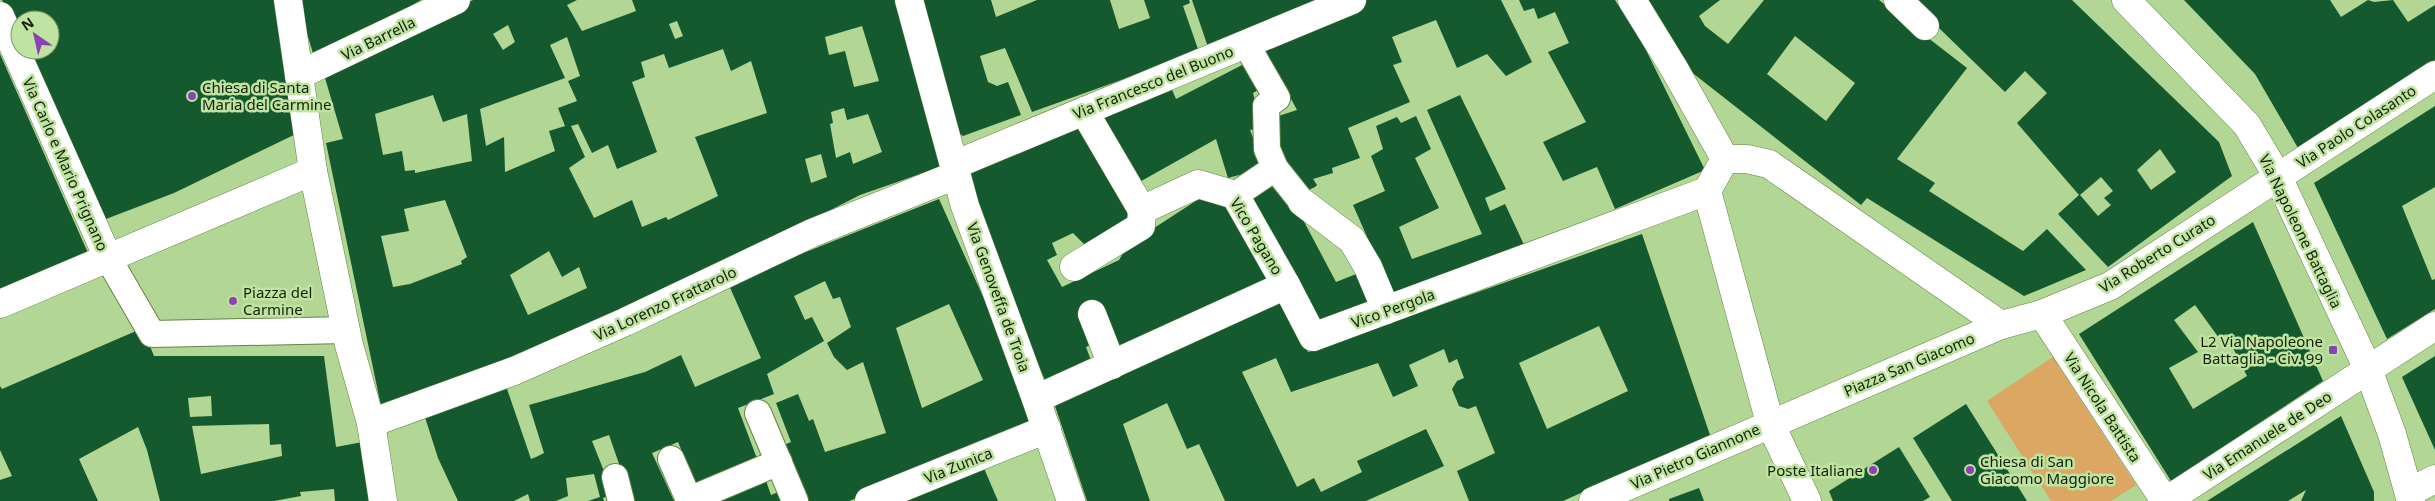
<svg xmlns="http://www.w3.org/2000/svg" width="2435" height="501" font-family="'Noto Sans',sans-serif">
  <rect width="100%" height="100%" fill="#b2d694"/>
  <path fill="#dca763" d="M 2053,357 L 2136,485 L 2111,501 L 2051,501 L 1987,401 Z"/>
  <g fill="#15592f" fill-rule="evenodd">
    <path d="M 2,0 L 275,0 L 300,132 L 174,193 L 106,219 L 26,50 L 50,50 L 50,20 L 20,20 L 20,38 Z"/>
    <path d="M 297,0 L 421,0 L 315,60 Z"/>
    <path d="M 473,0 L 577,0 L 567,5 L 582,31 L 636,11 L 632,0 L 898,0 L 943,166 L 860,195 L 693,280 L 479,373 L 381,406 L 326,143 L 343,139 L 325,78 ZM 677,21 L 683,36 L 675,39 L 669,24 ZM 508,25 L 515,42 L 503,50 L 493,34 ZM 862,26 L 879,81 L 854,87 L 845,51 L 829,55 L 825,37 ZM 567,37 L 580,76 L 568,81 L 577,101 L 558,108 L 565,126 L 549,131 L 555,151 L 505,172 L 504,137 L 486,146 L 480,109 L 565,78 L 550,45 ZM 723,49 L 731,71 L 751,61 L 767,113 L 695,137 L 718,196 L 668,220 L 666,217 L 642,227 L 632,200 L 594,218 L 569,168 L 585,157 L 571,126 L 578,124 L 592,153 L 608,145 L 617,169 L 657,152 L 632,82 L 645,77 L 641,62 L 664,54 L 669,68 ZM 433,95 L 443,122 L 467,114 L 472,161 L 415,173 L 415,170 L 405,171 L 402,151 L 383,155 L 375,114 ZM 844,108 L 847,120 L 868,114 L 882,152 L 853,164 L 850,152 L 836,158 L 830,124 L 833,123 L 831,112 ZM 821,154 L 827,177 L 811,183 L 805,159 ZM 445,200 L 467,257 L 461,261 L 462,264 L 410,284 L 393,287 L 381,236 L 409,231 L 404,209 ZM 549,251 L 562,277 L 579,267 L 587,288 L 528,315 L 510,275 Z"/>
    <path d="M 916,0 L 991,0 L 996,17 L 1037,0 L 1110,0 L 1119,29 L 1150,18 L 1144,0 L 1189,0 L 1190,3 L 1183,6 L 1199,52 L 1032,112 L 1005,48 L 980,56 L 988,82 L 997,86 L 1008,82 L 1021,115 L 963,136 L 956,131 Z"/>
    <path d="M 1192,0 L 1319,0 L 1209,50 Z"/>
    <path d="M 1367,0 L 1501,0 L 1532,62 L 1506,76 L 1487,54 L 1457,68 L 1436,20 L 1392,37 L 1402,62 L 1393,65 L 1410,102 L 1348,128 L 1360,158 L 1332,168 L 1333,173 L 1313,179 L 1317,185 L 1315,187 L 1298,195 L 1269,119 L 1297,110 L 1262,45 Z"/>
    <path d="M 1519,0 L 1615,0 L 1644,46 L 1705,170 L 1615,209 L 1597,167 L 1563,181 L 1543,142 L 1586,122 L 1548,52 L 1569,43 L 1555,12 L 1538,19 L 1534,8 L 1524,11 Z"/>
    <path d="M 1646,0 L 1720,0 L 1699,16 L 1705,26 L 1728,44 L 1764,0 L 1879,0 L 1967,68 L 1897,159 L 1935,183 L 1929,191 L 2023,251 L 2047,229 L 2086,270 L 2024,296 L 1867,198 L 1861,205 L 1676,60 ZM 1795,36 L 1855,83 L 1826,121 L 1767,74 Z"/>
    <path d="M 1910,0 L 2072,0 L 2219,142 L 2232,176 L 2108,267 L 2058,214 L 2079,195 L 2017,123 L 2047,93 L 2025,71 L 2005,92 ZM 2160,149 L 2176,172 L 2151,190 L 2137,170 ZM 2101,177 L 2113,191 L 2104,198 L 2111,205 L 2098,216 L 2080,195 Z"/>
    <path d="M 2184,0 L 2330,0 L 2341,17 L 2368,0 L 2374,2 L 2393,0 L 2408,22 L 2435,5 L 2435,60 L 2298,148 L 2255,74 Z"/>
    <path d="M 0,54 L 88,253 L 0,295 Z"/>
    <path d="M 1248,62 L 1267,85 L 1253,93 L 1261,128 L 1250,130 L 1265,168 L 1228,178 L 1216,139 L 1136,184 L 1101,116 L 1170,85 L 1176,99 Z"/>
    <path d="M 1460,95 L 1506,189 L 1485,198 L 1490,211 L 1505,204 L 1526,249 L 1394,298 L 1353,205 L 1385,191 L 1371,156 L 1383,149 L 1376,126 L 1397,117 L 1401,123 L 1416,116 L 1431,149 L 1415,158 L 1439,208 L 1399,227 L 1412,259 L 1482,234 L 1427,110 Z"/>
    <path d="M 2435,106 L 2435,187 L 2402,206 L 2432,280 L 2435,279 L 2435,309 L 2387,339 L 2314,183 Z"/>
    <path d="M 1081,123 L 1134,223 L 1088,248 L 1073,233 L 1052,243 L 1057,255 L 1047,260 L 1062,287 L 1119,260 L 1128,245 L 1208,193 L 1238,208 L 1277,283 L 1118,353 L 1097,301 L 1082,309 L 1097,342 L 1086,347 L 1093,366 L 1047,385 L 990,251 L 968,175 Z"/>
    <path d="M 1283,182 L 1336,282 L 1364,271 L 1379,305 L 1316,323 L 1251,196 Z"/>
    <path d="M 939,199 L 1041,425 L 940,467 L 849,501 L 806,501 L 784,445 L 791,442 L 776,403 L 798,394 L 809,421 L 813,419 L 825,452 L 886,433 L 863,362 L 847,370 L 834,357 L 827,343 L 851,327 L 840,297 L 833,299 L 825,281 L 794,296 L 805,320 L 812,317 L 824,341 L 767,374 L 774,394 L 738,408 L 759,464 L 698,489 L 678,442 L 652,453 L 674,501 L 632,501 L 609,435 L 592,441 L 613,494 L 603,498 L 604,501 L 588,501 L 600,497 L 594,474 L 566,478 L 568,496 L 556,501 L 530,501 L 528,494 L 514,501 L 458,501 L 438,458 L 424,414 L 506,386 L 531,459 L 536,457 L 544,453 L 529,405 L 645,372 L 681,355 L 695,387 L 761,358 L 728,283 ZM 949,304 L 983,380 L 922,408 L 896,328 Z"/>
    <path d="M 2253,222 L 2323,381 L 2171,481 L 2079,334 ZM 2195,305 L 2219,338 L 2226,334 L 2247,376 L 2193,409 L 2169,368 L 2198,352 L 2174,320 Z"/>
    <path d="M 1642,234 L 1710,435 L 1563,501 L 1469,501 L 1457,471 L 1495,453 L 1476,406 L 1468,409 L 1459,406 L 1452,389 L 1457,381 L 1464,378 L 1457,359 L 1449,363 L 1444,349 L 1409,365 L 1418,386 L 1393,397 L 1378,363 L 1291,392 L 1276,358 L 1242,372 L 1297,487 L 1314,478 L 1321,492 L 1362,472 L 1357,461 L 1426,429 L 1444,466 L 1366,501 L 1225,501 L 1199,444 L 1187,449 L 1167,403 L 1123,424 L 1150,501 L 1087,501 L 1054,403 L 1284,299 L 1308,352 ZM 1599,326 L 1628,391 L 1547,429 L 1519,363 Z"/>
    <path d="M 136,331 L 148,341 L 154,356 L 324,356 L 336,447 L 368,441 L 376,501 L 335,501 L 334,489 L 300,492 L 301,496 L 274,501 L 160,501 L 147,450 L 138,427 L 79,459 L 98,501 L 0,501 L 0,480 L 12,476 L 0,450 L 0,386 L 2,389 ZM 211,396 L 212,416 L 190,417 L 188,398 ZM 269,424 L 270,445 L 281,444 L 282,456 L 201,474 L 192,426 Z"/>
    <path d="M 2435,356 L 2435,450 L 2402,377 Z"/>
    <path d="M 1966,404 L 2027,501 L 1952,501 L 1913,438 Z"/>
    <path d="M 2341,416 L 2374,492 L 2374,501 L 2301,501 L 2306,490 L 2288,501 L 2207,501 Z"/>
    <path d="M 1899,447 L 1930,497 L 1923,501 L 1833,501 L 1829,491 Z"/>
    <path d="M 983,466 L 998,501 L 896,501 Z"/>
    <path d="M 765,478 L 771,495 L 783,490 L 787,501 L 710,501 Z"/>
    <path d="M 1699,488 L 1704,501 L 1669,501 L 1669,499 Z"/>
  </g>
  <g fill="none" stroke-linecap="round" stroke-linejoin="round">
    <g stroke="#638446" stroke-width="28">
      <g id="pedestrian">
        <path d="M 1246,44 L 1277,98 L 1266,106 L 1267,149 L 1275,168 L 1302,202"/>
        <path d="M 1235,195 L 1275,168"/>
        <path d="M 108,258 L 152,334 L 346,330"/>
        <path d="M 758,413 L 795,501"/>
        <path d="M 671,459 L 689,500 L 779,462"/>
        <path d="M 615,477 L 621,501"/>
      </g>
    </g>
    <g stroke="#638446" stroke-width="29">
      <g id="minor">
        <path d="M 1632,0 L 1675,70 L 1725,159"/>
        <path d="M 1898,0 L 1925,26"/>
        <path d="M 0,16 L 108,258"/>
        <path d="M 299,75 L 456,0"/>
        <path d="M 1084,111 L 1142,210 L 1198,184 L 1235,195 L 1286,285"/>
        <path d="M 1725,159 L 1707,191 L 1770,423 L 1807,501"/>
        <path d="M 1725,159 L 1747,159 L 1769,164 L 2001,325"/>
        <path d="M 954,165 L 1352,0"/>
        <path d="M 313,171 L 349,345 L 371,423 L 383,501"/>
        <path d="M 1302,202 L 1352,240 L 1368,267 L 1386,310"/>
        <path d="M 1074,267 L 1141,226 L 1142,210"/>
        <path d="M 1092,314 L 1112,365"/>
        <path d="M 2042,314 L 2165,501"/>
        <path d="M 1036,399 L 1286,285 L 1313,337 L 1707,191"/>
        <path d="M 371,423 L 514,371 L 625,322 L 812,233 L 956,175"/>
        <path d="M 2410,492 L 2435,479"/>
        <path d="M 869,501 L 1047,429"/>
        <path d="M 1593,501 L 2001,325 L 2042,314 L 2110,286 L 2435,75"/>
        <path d="M 2166,501 L 2435,326"/>
      </g>
    </g>
    <g stroke="#638446" stroke-width="29">
      <g id="tertiary">
        <path d="M 909,0 L 965,206 L 1036,399 L 1071,501"/>
        <path d="M 0,304 L 313,171 L 288,0"/>
      </g>
    </g>
    <g stroke="#638446" stroke-width="29">
      <path id="secondary" d="M 2126,0 L 2247,125 L 2278,177 L 2368,369 L 2392,434 L 2411,501"/>
    </g>
    <use href="#pedestrian" stroke="#fff" stroke-width="26"/>
    <use href="#minor" stroke="#fff" stroke-width="28"/>
    <use href="#tertiary" stroke="#fff" stroke-width="28"/>
    <use href="#secondary" stroke="#fff" stroke-width="28"/>
  </g>
  <g fill="#8c42b4" stroke="#bfe3a1" stroke-width="2">
    <circle cx="192" cy="96" r="5"/>
    <circle cx="233" cy="301" r="5"/>
    <rect x="2328" y="345" width="10" height="10" rx="2.5"/>
    <circle cx="1873" cy="470" r="5"/>
    <circle cx="1970" cy="470" r="5"/>
  </g>
  <g text-anchor="middle" dominant-baseline="central" stroke-width="5" stroke-linejoin="round" paint-order="stroke">
    <g font-size="15" fill="#142108" stroke="#bfe3a1">
      <text transform="translate(378 38) rotate(-26)">Via Barrella</text>
      <text transform="translate(1153 82) rotate(-22)">Via Francesco del Buono</text>
      <text transform="translate(2356 126) rotate(-33)">Via Paolo Colasanto</text>
      <text transform="translate(66 164) rotate(66)">Via Carlo e Mario Prignano</text>
      <text transform="translate(2301 231) rotate(64)">Via Napoleone Battaglia</text>
      <text transform="translate(1257 236) rotate(59)">Vico Pagano</text>
      <text transform="translate(2157 253) rotate(-32)">Via Roberto Curato</text>
      <text transform="translate(999 297) rotate(70)">Via Genoveffa de Troia</text>
      <text transform="translate(665 303) rotate(-25)">Via Lorenzo Frattarolo</text>
      <text transform="translate(1393 308) rotate(-20)">Vico Pergola</text>
      <text transform="translate(1909 364) rotate(-23)">Piazza San Giacomo</text>
      <text transform="translate(2103 407) rotate(57)">Via Nicola Battista</text>
      <text transform="translate(2267 435) rotate(-33)">Via Emanuele de Deo</text>
      <text transform="translate(1695 456) rotate(-24)">Via Pietro Giannone</text>
      <text transform="translate(958 465) rotate(-22)">Via Zunica</text>
    </g>
    <g font-size="15" fill="#142108" stroke="#bfe3a1" text-anchor="start">
      <text x="202" y="87">Chiesa di Santa<tspan x="202" dy="17">Maria del Carmine</tspan></text>
      <text x="243" y="292">Piazza del<tspan x="243" dy="17">Carmine</tspan></text>
      <text x="2323" y="341" text-anchor="end">L2 Via Napoleone<tspan x="2323" dy="17">Battaglia - Civ. 99</tspan></text>
      <text x="1980" y="461">Chiesa di San<tspan x="1980" dy="17">Giacomo Maggiore</tspan></text>
      <text x="1863" y="470" text-anchor="end">Poste Italiane</text>
    </g>
  </g>
  <g transform="translate(35 35) rotate(326)"><circle r="24" fill="#bfe3a1" stroke="#7b9564"/>
  <path d="M0-4L9 19L0 12L-9 19Z" fill="#8c42b4"/>
  <text y="-8" font-size="14" font-weight="bold" text-anchor="middle" fill="#142108">N</text>
  </g>
</svg>
